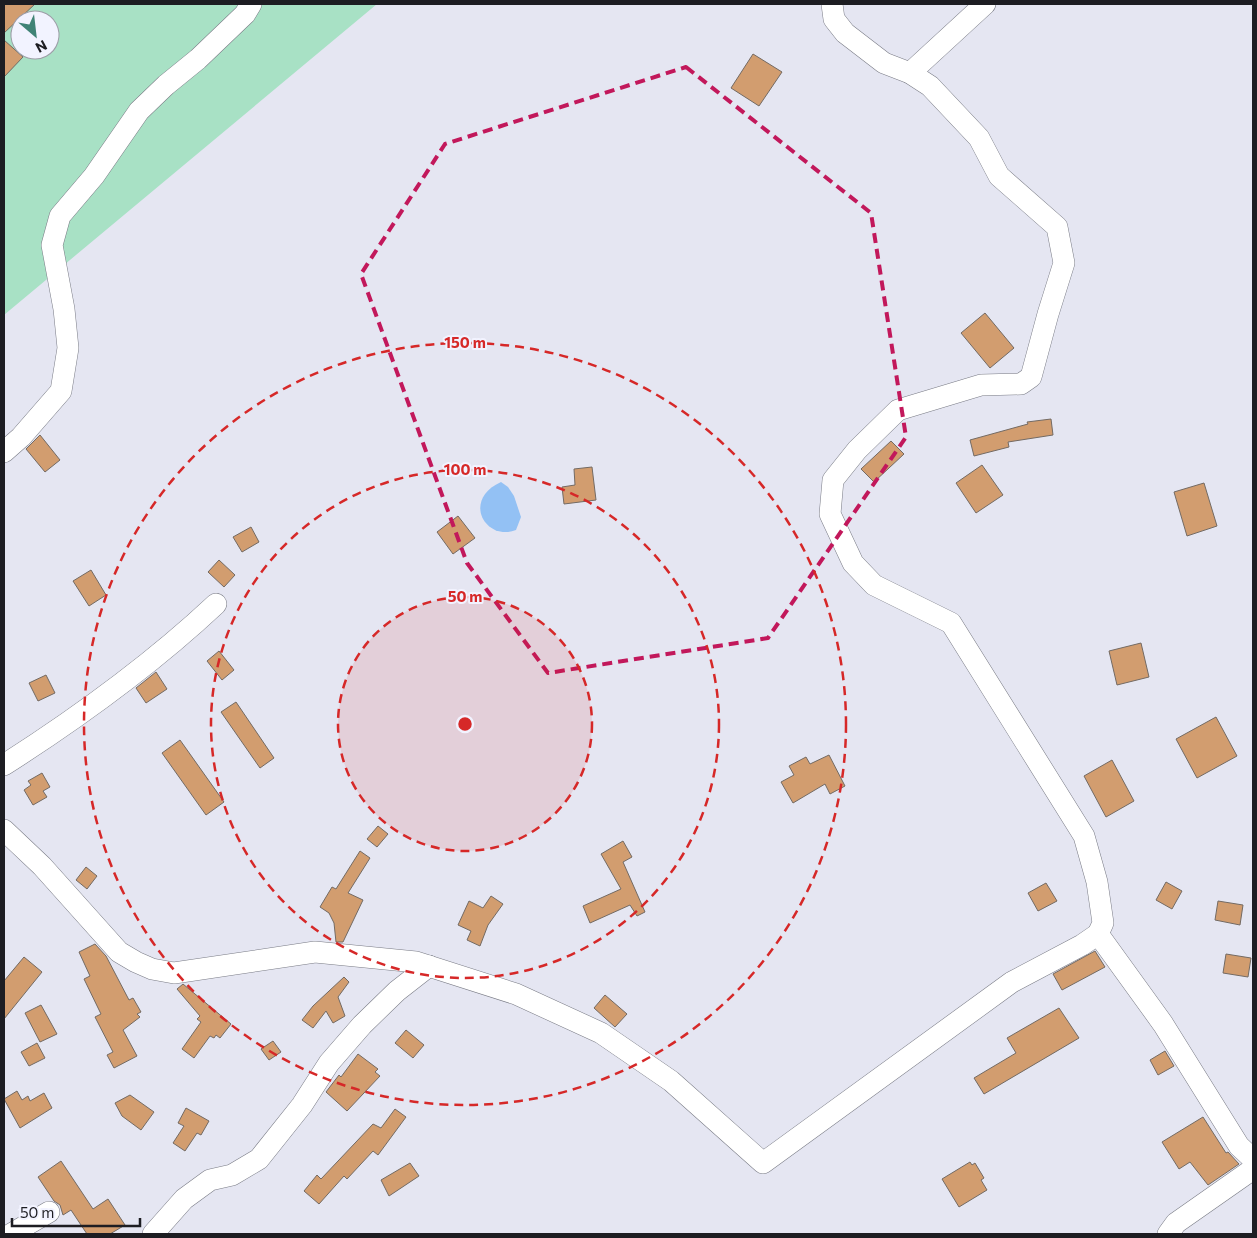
<svg xmlns="http://www.w3.org/2000/svg" width="1257" height="1238" font-family="Commissioner,sans-serif">
  <rect width="100%" height="100%" fill="#e5e6f2"/>
  <path fill="#a8e1c5" fill-rule="evenodd" d="M 4,4 L 377,4 L 4,315 ZM 20,20 L 50,20 L 50,50 L 20,50 Z"/>
  <path fill="#93c1f4" d="M 501,482 L 508,487 L 514,496 L 521,517 L 516,530 C 486,542 461,500 501,482 Z"/>
  <g fill="#d29d6f" stroke="#736a63">
    <path d="M 4,4 L 35,4 L 4,33 Z"/>
    <path d="M 4,40 L 23,57 L 4,77 Z"/>
    <path d="M 753,54 L 782,72 L 759,106 L 731,88 Z"/>
    <path d="M 985,313 L 1014,348 L 990,368 L 961,333 Z"/>
    <path d="M 1051,419 L 1053,435 L 1008,442 L 1009,447 L 974,456 L 970,440 L 1028,424 L 1027,422 Z"/>
    <path d="M 40,435 L 60,460 L 45,472 L 26,449 Z"/>
    <path d="M 891,441 L 904,454 L 874,482 L 861,469 Z"/>
    <path d="M 982,465 L 1003,495 L 976,513 L 956,483 Z"/>
    <path d="M 592,467 L 596,500 L 564,504 L 562,487 L 575,485 L 574,469 Z"/>
    <path d="M 1204,483 L 1217,526 L 1187,536 L 1174,492 Z"/>
    <path d="M 458,516 L 475,538 L 453,554 L 437,532 Z"/>
    <path d="M 251,527 L 259,542 L 242,552 L 233,537 Z"/>
    <path d="M 219,560 L 235,575 L 224,587 L 208,572 Z"/>
    <path d="M 91,570 L 106,595 L 89,606 L 73,581 Z"/>
    <path d="M 1141,643 L 1149,677 L 1117,685 L 1109,651 Z"/>
    <path d="M 219,651 L 234,670 L 222,680 L 207,661 Z"/>
    <path d="M 156,672 L 167,689 L 146,703 L 136,688 Z"/>
    <path d="M 46,675 L 55,693 L 38,701 L 29,683 Z"/>
    <path d="M 236,702 L 274,758 L 260,768 L 221,712 Z"/>
    <path d="M 1216,717 L 1237,756 L 1197,778 L 1176,739 Z"/>
    <path d="M 180,740 L 224,802 L 206,815 L 162,753 Z"/>
    <path d="M 829,755 L 845,786 L 830,794 L 825,784 L 793,803 L 781,782 L 794,775 L 789,766 L 806,757 L 810,764 Z"/>
    <path d="M 1112,760 L 1134,801 L 1106,817 L 1084,776 Z"/>
    <path d="M 42,773 L 50,787 L 43,791 L 47,797 L 33,805 L 24,790 L 31,785 L 28,781 Z"/>
    <path d="M 378,826 L 388,834 L 377,847 L 367,839 Z"/>
    <path d="M 623,841 L 632,857 L 623,862 L 645,912 L 637,916 L 630,905 L 590,923 L 583,906 L 621,889 L 601,854 Z"/>
    <path d="M 360,851 L 370,858 L 348,893 L 363,900 L 343,942 L 336,942 L 334,923 L 329,913 L 320,907 L 332,887 L 336,889 Z"/>
    <path d="M 86,867 L 97,876 L 87,889 L 76,880 Z"/>
    <path d="M 1166,882 L 1182,891 L 1172,909 L 1156,900 Z"/>
    <path d="M 1046,883 L 1057,901 L 1038,911 L 1028,893 Z"/>
    <path d="M 491,896 L 503,904 L 488,925 L 480,946 L 467,940 L 471,931 L 458,925 L 469,901 L 483,908 Z"/>
    <path d="M 1218,901 L 1243,905 L 1240,925 L 1215,920 Z"/>
    <path d="M 95,944 L 106,956 L 129,1000 L 133,998 L 141,1012 L 137,1014 L 140,1017 L 123,1030 L 137,1056 L 114,1068 L 107,1055 L 113,1052 L 95,1017 L 101,1014 L 84,979 L 90,976 L 79,952 Z"/>
    <path d="M 1095,951 L 1105,967 L 1062,990 L 1053,974 Z"/>
    <path d="M 1226,954 L 1251,958 L 1248,977 L 1223,973 Z"/>
    <path d="M 24,957 L 42,972 L 4,1019 L 4,981 Z"/>
    <path d="M 344,977 L 349,982 L 338,997 L 345,1016 L 333,1023 L 326,1011 L 313,1028 L 302,1020 L 313,1006 Z"/>
    <path d="M 183,984 L 231,1024 L 220,1038 L 216,1035 L 214,1038 L 210,1036 L 194,1058 L 182,1049 L 201,1022 L 197,1019 L 200,1016 L 177,989 Z"/>
    <path d="M 605,995 L 627,1014 L 615,1027 L 594,1008 Z"/>
    <path d="M 41,1005 L 57,1034 L 40,1042 L 25,1013 Z"/>
    <path d="M 1059,1008 L 1079,1038 L 984,1094 L 974,1078 L 1016,1053 L 1007,1038 Z"/>
    <path d="M 406,1030 L 424,1045 L 413,1058 L 395,1043 Z"/>
    <path d="M 273,1041 L 281,1052 L 269,1060 L 261,1049 Z"/>
    <path d="M 37,1043 L 45,1058 L 29,1066 L 21,1052 Z"/>
    <path d="M 1165,1051 L 1174,1066 L 1158,1075 L 1150,1060 Z"/>
    <path d="M 358,1054 L 378,1069 L 375,1072 L 380,1076 L 347,1111 L 326,1092 L 339,1075 L 341,1077 Z"/>
    <path d="M 17,1091 L 22,1100 L 28,1096 L 30,1101 L 44,1093 L 52,1108 L 20,1128 L 4,1099 Z"/>
    <path d="M 130,1095 L 154,1112 L 141,1130 L 122,1116 L 115,1103 Z"/>
    <path d="M 186,1108 L 209,1121 L 201,1135 L 197,1133 L 185,1151 L 173,1143 L 184,1126 L 178,1123 Z"/>
    <path d="M 395,1109 L 406,1117 L 378,1155 L 373,1151 L 347,1179 L 344,1176 L 319,1204 L 304,1191 L 317,1175 L 321,1179 L 373,1124 L 381,1128 Z"/>
    <path d="M 1203,1117 L 1226,1153 L 1228,1152 L 1239,1164 L 1208,1185 L 1190,1162 L 1179,1169 L 1162,1142 Z"/>
    <path d="M 61,1161 L 93,1209 L 108,1199 L 125,1225 L 110,1234 L 87,1234 L 71,1210 L 63,1215 L 60,1205 L 54,1201 L 38,1177 Z"/>
    <path d="M 970,1162 L 972,1165 L 975,1163 L 984,1178 L 981,1180 L 987,1190 L 959,1207 L 942,1179 Z"/>
    <path d="M 410,1163 L 419,1176 L 389,1196 L 381,1180 Z"/>
  </g>
  <g fill="none" stroke-linecap="round" stroke-linejoin="round">
    <g stroke="#797b85" stroke-width="22">
      <g id="minor">
        <path d="M 910,73 L 985,4"/>
        <path d="M 4,452 L 21,437 L 61,391 L 68,348 L 64,309 L 52,245 L 60,216 L 94,176 L 139,111 L 166,85 L 198,59 L 245,14 L 251,4"/>
        <path d="M 4,765 C 79,717 151,665 216,604"/>
        <path d="M 4,830 L 42,866 L 119,952 L 136,962 L 152,969 L 174,973 L 315,952 L 416,962 L 516,994 L 601,1033 L 671,1081 L 763,1163 L 1012,982 L 1082,945 L 1098,934 L 1103,923 L 1097,882 L 1084,836 L 951,623 L 874,585 L 853,563 L 830,514 L 833,480 L 857,450 L 898,410 L 981,385 L 1021,384 L 1031,377 L 1048,314 L 1064,263 L 1057,227 L 999,176 L 979,138 L 930,86 L 910,73 L 884,63 L 845,33 L 834,19 L 832,4"/>
        <path d="M 1098,934 L 1163,1024 L 1239,1146 L 1253,1159"/>
        <path d="M 11,1234 L 49,1212"/>
        <path d="M 153,1234 L 184,1199 L 210,1180 L 232,1175 L 259,1159 L 302,1105 L 329,1063 L 362,1025 L 397,991 L 429,966"/>
        <path d="M 1168,1234 L 1176,1223 L 1253,1169"/>
      </g>
    </g>
    <use href="#minor" stroke="#fff" stroke-width="21"/>
  </g>
  <path fill="none" stroke="#c2185b" stroke-width="4" stroke-dasharray="10 6" stroke-linejoin="round" d="M 686,67 L 871,213 L 906,437 L 768,638 L 548,673 L 467,563 L 361,274 L 445,144 Z"/>
  <circle cx="465" cy="724" r="127" fill="#d62828" fill-opacity=".12"/>
  <g fill="none" stroke="#d62828" stroke-width="2.5" stroke-dasharray="9 6">
    <circle cx="465" cy="724" r="127"/>
    <circle cx="465" cy="724" r="254"/>
    <circle cx="465" cy="724" r="381"/>
  </g>
  <circle cx="465" cy="724" r="8" fill="#d62828" stroke="#f2f3ff" stroke-width="2.5"/>
  <g font-size="15" text-anchor="middle" font-weight="bold" fill="#d62828" stroke="#f2f3ff" stroke-width="4" stroke-linejoin="round" paint-order="stroke">
    <text x="465" y="348">150 m</text>
    <text x="465" y="475">100 m</text>
    <text x="465" y="602">50 m</text>
  </g>
  <rect width="1257" height="1238" fill="none" stroke="#1d1d22" stroke-width="10"/>
  <g transform="translate(35 35) rotate(152)"><circle r="24" fill="#f2f3ff" stroke="#9d9da7"/>
  <path d="M0-4L9 19L0 12L-9 19Z" fill="#408376"/>
  <text y="-8" font-size="14" font-weight="bold" text-anchor="middle" fill="#1d1d22">N</text>
  </g>
  <path d="M12 1218v8h128v-8" fill="none" stroke="#1d1d22" stroke-width="2.5"/>
  <text x="20" y="1218" font-size="15" fill="#1d1d22" stroke="#f2f3ff" stroke-width="4" paint-order="stroke">50 m</text>
</svg>
